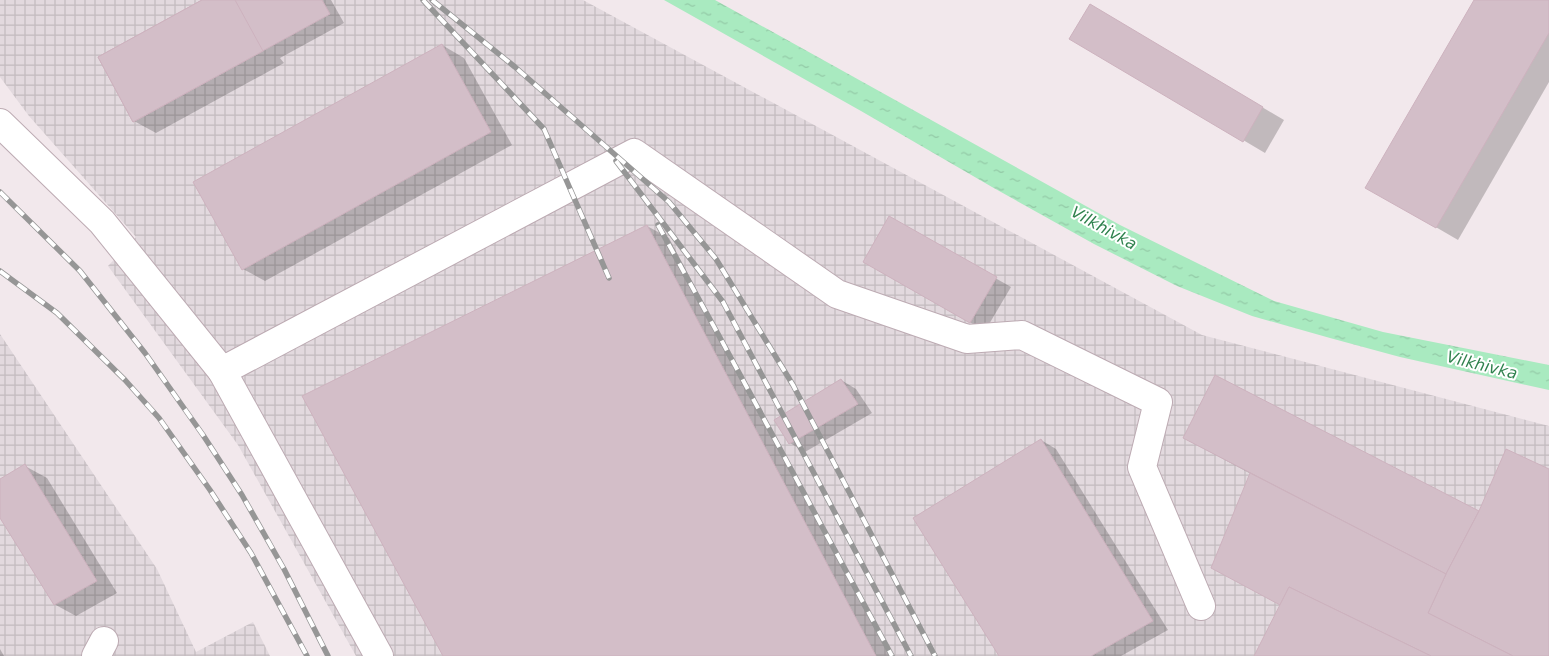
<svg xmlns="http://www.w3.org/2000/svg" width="1549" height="656" font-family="'DejaVu Sans',sans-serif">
  <defs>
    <pattern id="industrial-grid" width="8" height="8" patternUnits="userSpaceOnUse" patternTransform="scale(1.25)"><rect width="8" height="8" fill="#e2d9de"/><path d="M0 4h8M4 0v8" fill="none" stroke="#c3bbbf"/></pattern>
    <pattern id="water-ripples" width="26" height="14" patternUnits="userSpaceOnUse" patternTransform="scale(1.25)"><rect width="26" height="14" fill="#a9eac0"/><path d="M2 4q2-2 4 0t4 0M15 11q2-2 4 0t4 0" fill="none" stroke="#93c9a6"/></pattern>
  </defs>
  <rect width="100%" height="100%" fill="#f2e8ec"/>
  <g fill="url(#industrial-grid)">
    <path d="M 0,0 L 583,0 L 1202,335 L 1549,426 L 1549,656 L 356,656 L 238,445 L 108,266 L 136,237 L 29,116 L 0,77 Z"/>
    <path d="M 0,334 L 157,569 L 196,652 L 253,622 L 270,656 L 0,656 Z"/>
  </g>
  <path fill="url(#water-ripples)" d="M 664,0 L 715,0 L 1120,225 L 1274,301 L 1383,332 L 1549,365 L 1549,390 L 1400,357 L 1330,338 L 1252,316 L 1177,286 L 1094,244 L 992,187 L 861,111 Z"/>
  <g fill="#0003">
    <path d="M 204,0 L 331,0 L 344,23 L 280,58 L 284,63 L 156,133 L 134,121 Z"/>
    <path d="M 1476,0 L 1549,0 L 1549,82 L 1458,240 L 1367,187 Z"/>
    <path d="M 1112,18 L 1284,120 L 1265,153 L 1071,38 Z"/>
    <path d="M 442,45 L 464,58 L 512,145 L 265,281 L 243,269 Z"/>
    <path d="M 890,218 L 1011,287 L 985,331 L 865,261 Z"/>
    <path d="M 647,226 L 669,238 L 891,656 L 445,656 Z"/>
    <path d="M 841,380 L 856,389 L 872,413 L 805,452 L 790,443 Z"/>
    <path d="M 1184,438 L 1479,512 L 1549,471 L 1549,656 L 1256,656 L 1281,605 L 1213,567 L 1251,474 Z"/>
    <path d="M 1041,440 L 1056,449 L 1168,630 L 1121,656 L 1000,656 Z"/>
    <path d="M 25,466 L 47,478 L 117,593 L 76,616 L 54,604 L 0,516 L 0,481 Z"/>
    <path d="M 0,649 L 4,656 L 0,656 Z"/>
  </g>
  <g fill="#d3bec8" stroke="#cdb2be">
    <path d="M 202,0 L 322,0 L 330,14 L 133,122 L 98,57 Z"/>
    <path d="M 202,0 L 235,0 L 263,51 L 133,122 L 98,57 Z"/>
    <path d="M 1474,0 L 1549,0 L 1549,33 L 1436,228 L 1365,188 Z"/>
    <path d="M 1090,4 L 1263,107 L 1243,142 L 1069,39 Z"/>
    <path d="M 442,44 L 491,132 L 242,270 L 193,182 Z"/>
    <path d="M 889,216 L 997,277 L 970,323 L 863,262 Z"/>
    <path d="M 647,225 L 876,656 L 443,656 L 302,396 Z"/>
    <path d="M 1215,375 L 1479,511 L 1446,574 L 1183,438 Z"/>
    <path d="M 841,379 L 858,404 L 789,444 L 774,420 Z"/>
    <path d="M 1041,439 L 1153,621 L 1091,656 L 999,656 L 913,518 Z"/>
    <path d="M 1506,449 L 1549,469 L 1549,656 L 1513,656 L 1428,613 L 1446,574 L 1479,511 Z"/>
    <path d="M 25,464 L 97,581 L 54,605 L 0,518 L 0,479 Z"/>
    <path d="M 1250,473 L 1446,574 L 1428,613 L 1513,656 L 1431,656 L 1289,587 L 1280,605 L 1211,568 Z"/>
    <path d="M 1289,587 L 1431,656 L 1254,656 Z"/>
  </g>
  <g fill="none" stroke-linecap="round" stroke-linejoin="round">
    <g stroke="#bdabb3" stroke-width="30">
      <g id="minor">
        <path d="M 0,123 L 102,222 L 222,371 L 634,153 L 837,294 L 967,339 L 1022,335 L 1158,402 L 1142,467 L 1201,606"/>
        <path d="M 222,371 L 379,656"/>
        <path d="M 96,656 L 104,641"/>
      </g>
    </g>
    <use href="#minor" stroke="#fff" stroke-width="28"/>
    <g stroke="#969696" stroke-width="5.5">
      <g id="rail">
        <path d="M 423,0 L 544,129 L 609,278"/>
        <path d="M 432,0 L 515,67 L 669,202 L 716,259 L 793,385 L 935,656"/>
        <path d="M 616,161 L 723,302 L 911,656"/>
        <path d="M 0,192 L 80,271 L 145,353 L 203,435 L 242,495 L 284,569 L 328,656"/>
        <path d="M 658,225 L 718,334 L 892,656"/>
        <path d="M 0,271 L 57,313 L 125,380 L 159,418 L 210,490 L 251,553 L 307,656"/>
      </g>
    </g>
    <use href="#rail" stroke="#fff" stroke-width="4" stroke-dasharray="11" stroke-linecap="butt"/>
  </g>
  <g text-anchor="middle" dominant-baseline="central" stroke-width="4" stroke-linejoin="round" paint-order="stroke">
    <g font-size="16" font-style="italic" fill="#30824e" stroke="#fff">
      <text transform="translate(1104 228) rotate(29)">Vilkhivka</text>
      <text transform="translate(1482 365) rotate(14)">Vilkhivka</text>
    </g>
  </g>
</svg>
